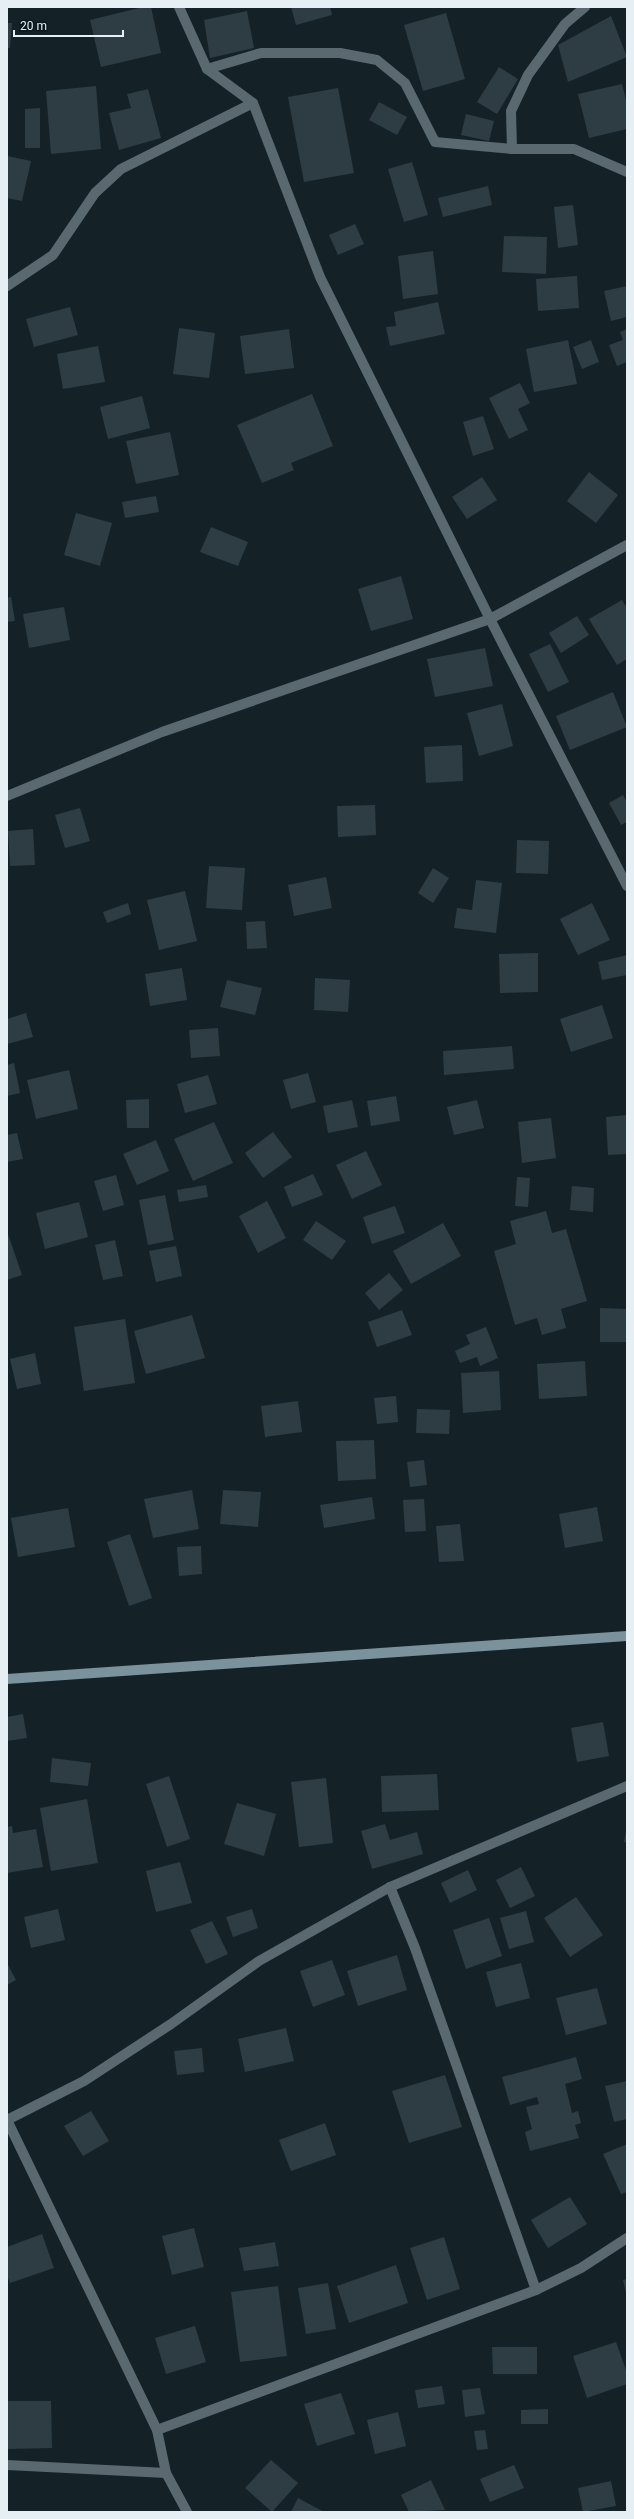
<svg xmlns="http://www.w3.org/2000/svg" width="634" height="2519" font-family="Roboto,sans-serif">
  <rect width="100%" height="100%" fill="#142228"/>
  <g fill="#2d3d43">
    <path d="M 143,7 L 151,7 L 161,53 L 101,67 L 90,20 Z"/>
    <path d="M 291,7 L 330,7 L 332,15 L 296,25 Z"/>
    <path d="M 247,11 L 254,48 L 210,58 L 204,20 Z"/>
    <path d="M 446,13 L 465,79 L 423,91 L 404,25 Z"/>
    <path d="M 611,16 L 627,57 L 568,82 L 558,45 Z"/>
    <path d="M 7,23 L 12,23 L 10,48 L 7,48 Z"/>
    <path d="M 499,67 L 518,79 L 497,114 L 477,102 Z"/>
    <path d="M 622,84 L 627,104 L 627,129 L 589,138 L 578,94 Z"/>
    <path d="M 96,86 L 101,149 L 51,154 L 46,91 Z"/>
    <path d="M 338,88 L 354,173 L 304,182 L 288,97 Z"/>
    <path d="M 148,89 L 161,138 L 119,150 L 109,113 L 131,108 L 127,94 Z"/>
    <path d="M 379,102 L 407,117 L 397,135 L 369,120 Z"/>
    <path d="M 40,108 L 40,148 L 25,148 L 25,109 Z"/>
    <path d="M 466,114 L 494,121 L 489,141 L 461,135 Z"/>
    <path d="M 7,156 L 31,161 L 22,201 L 7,198 Z"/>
    <path d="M 412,162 L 428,215 L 404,222 L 388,169 Z"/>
    <path d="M 488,186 L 492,205 L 443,217 L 438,198 Z"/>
    <path d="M 573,205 L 578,245 L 558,248 L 554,207 Z"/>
    <path d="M 355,224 L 364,244 L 338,255 L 329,235 Z"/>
    <path d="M 504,236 L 547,237 L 546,274 L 502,272 Z"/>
    <path d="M 433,251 L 438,294 L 403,299 L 398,256 Z"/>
    <path d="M 577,276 L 579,308 L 538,311 L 536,279 Z"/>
    <path d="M 627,286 L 627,317 L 611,321 L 604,291 Z"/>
    <path d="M 438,302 L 445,334 L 390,346 L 386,327 L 396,326 L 394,312 Z"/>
    <path d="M 70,307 L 78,335 L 34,347 L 26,319 Z"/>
    <path d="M 179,328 L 215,333 L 209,378 L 173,374 Z"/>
    <path d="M 289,329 L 294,368 L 245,374 L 240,336 Z"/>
    <path d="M 627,329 L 627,362 L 617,366 L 609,345 L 623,340 L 620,332 Z"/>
    <path d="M 568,340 L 577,384 L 534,392 L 526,349 Z"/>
    <path d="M 591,340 L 599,362 L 582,369 L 573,347 Z"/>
    <path d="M 98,346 L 105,382 L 63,389 L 57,354 Z"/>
    <path d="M 520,383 L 530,403 L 518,409 L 528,430 L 509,439 L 489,398 Z"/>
    <path d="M 312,394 L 333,446 L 291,463 L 294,470 L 262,483 L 237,425 Z"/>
    <path d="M 142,396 L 150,428 L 108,439 L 100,407 Z"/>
    <path d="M 483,416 L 494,449 L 473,456 L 463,422 Z"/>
    <path d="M 170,432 L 179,475 L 136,484 L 126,441 Z"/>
    <path d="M 589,472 L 618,495 L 596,523 L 567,501 Z"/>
    <path d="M 482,477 L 497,500 L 467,519 L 452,497 Z"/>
    <path d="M 156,496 L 159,512 L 125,518 L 122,502 Z"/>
    <path d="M 76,513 L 112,523 L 100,566 L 64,555 Z"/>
    <path d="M 211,527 L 248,542 L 238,566 L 200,552 Z"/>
    <path d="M 401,576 L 413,619 L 371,631 L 358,589 Z"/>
    <path d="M 11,597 L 15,621 L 7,622 L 7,598 Z"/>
    <path d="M 622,600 L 627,608 L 627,659 L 617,665 L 589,619 Z"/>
    <path d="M 64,607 L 70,640 L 29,648 L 23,614 Z"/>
    <path d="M 577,616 L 589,635 L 561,653 L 549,633 Z"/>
    <path d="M 550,644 L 569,682 L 548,692 L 529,654 Z"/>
    <path d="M 485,648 L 493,686 L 435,697 L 427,659 Z"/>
    <path d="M 613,692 L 627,727 L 570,750 L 556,716 Z"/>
    <path d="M 502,704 L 513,746 L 479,756 L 467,713 Z"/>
    <path d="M 462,745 L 463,781 L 426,783 L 424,747 Z"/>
    <path d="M 623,795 L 627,802 L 627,822 L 621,825 L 609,803 Z"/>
    <path d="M 375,805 L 376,835 L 338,837 L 337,806 Z"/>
    <path d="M 80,808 L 90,841 L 65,848 L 55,815 Z"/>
    <path d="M 33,829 L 35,865 L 10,866 L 8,831 Z"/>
    <path d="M 517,840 L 549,841 L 548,874 L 516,873 Z"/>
    <path d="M 209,866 L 245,868 L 242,910 L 206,908 Z"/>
    <path d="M 433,868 L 449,878 L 433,903 L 418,893 Z"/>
    <path d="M 326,877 L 332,908 L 294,916 L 288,885 Z"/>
    <path d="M 476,880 L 502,883 L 496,933 L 454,928 L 457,908 L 472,910 Z"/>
    <path d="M 185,891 L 197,941 L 159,950 L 147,900 Z"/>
    <path d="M 128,903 L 131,914 L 107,923 L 103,912 Z"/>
    <path d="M 592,903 L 610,940 L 578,955 L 560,919 Z"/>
    <path d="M 265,921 L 267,948 L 247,949 L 246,922 Z"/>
    <path d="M 538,953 L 538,992 L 500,993 L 499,954 Z"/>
    <path d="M 627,955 L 627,975 L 602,980 L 598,962 Z"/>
    <path d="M 182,968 L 187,1000 L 150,1006 L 145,974 Z"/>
    <path d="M 315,978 L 350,980 L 348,1012 L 314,1010 Z"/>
    <path d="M 227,980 L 262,988 L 255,1015 L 220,1007 Z"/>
    <path d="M 602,1005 L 613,1038 L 571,1052 L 560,1019 Z"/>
    <path d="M 26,1013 L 33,1037 L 7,1044 L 7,1019 Z"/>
    <path d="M 218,1028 L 220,1056 L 191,1058 L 189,1030 Z"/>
    <path d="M 512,1046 L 514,1069 L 444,1075 L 443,1051 Z"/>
    <path d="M 14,1063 L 20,1093 L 7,1096 L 7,1065 Z"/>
    <path d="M 69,1070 L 78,1109 L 36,1119 L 27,1080 Z"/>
    <path d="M 308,1073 L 316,1102 L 291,1109 L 283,1080 Z"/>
    <path d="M 208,1075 L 217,1104 L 185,1113 L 177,1084 Z"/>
    <path d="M 396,1096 L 400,1121 L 371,1126 L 367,1101 Z"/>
    <path d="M 149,1099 L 149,1128 L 127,1128 L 126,1100 Z"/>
    <path d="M 352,1100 L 358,1127 L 328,1133 L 323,1106 Z"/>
    <path d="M 477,1100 L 484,1128 L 454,1135 L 447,1107 Z"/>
    <path d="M 627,1115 L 627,1154 L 608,1155 L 606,1117 Z"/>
    <path d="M 551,1118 L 556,1158 L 522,1163 L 518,1122 Z"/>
    <path d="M 214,1122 L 233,1163 L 193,1181 L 174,1139 Z"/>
    <path d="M 273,1132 L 292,1157 L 263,1178 L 245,1153 Z"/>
    <path d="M 17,1133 L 23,1159 L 7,1162 L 7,1135 Z"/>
    <path d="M 156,1140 L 169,1171 L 137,1185 L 123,1154 Z"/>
    <path d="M 366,1151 L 382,1185 L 352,1199 L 336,1165 Z"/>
    <path d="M 313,1174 L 323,1195 L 292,1207 L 284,1187 Z"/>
    <path d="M 116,1175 L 124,1205 L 103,1211 L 94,1181 Z"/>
    <path d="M 517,1177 L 530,1178 L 528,1207 L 515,1206 Z"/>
    <path d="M 206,1185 L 208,1197 L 179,1202 L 177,1190 Z"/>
    <path d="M 572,1186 L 594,1188 L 593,1212 L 570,1210 Z"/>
    <path d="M 165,1195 L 174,1240 L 148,1245 L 139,1200 Z"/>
    <path d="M 267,1201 L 286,1238 L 258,1253 L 239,1216 Z"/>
    <path d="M 79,1202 L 88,1237 L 45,1249 L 36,1213 Z"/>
    <path d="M 395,1206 L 405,1233 L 372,1244 L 363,1217 Z"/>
    <path d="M 546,1211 L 552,1233 L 566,1229 L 587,1301 L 561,1309 L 566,1328 L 542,1335 L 537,1318 L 515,1325 L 494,1251 L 516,1244 L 510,1221 Z"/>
    <path d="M 316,1221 L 346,1241 L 332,1260 L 303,1240 Z"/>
    <path d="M 443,1223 L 461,1256 L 411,1284 L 393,1251 Z"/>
    <path d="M 7,1231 L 22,1275 L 7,1280 Z"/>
    <path d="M 115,1240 L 123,1276 L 103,1280 L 95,1245 Z"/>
    <path d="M 176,1246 L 182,1276 L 156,1282 L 149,1251 Z"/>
    <path d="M 389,1273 L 403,1290 L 379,1310 L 365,1293 Z"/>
    <path d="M 600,1308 L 627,1309 L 627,1342 L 600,1342 Z"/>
    <path d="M 402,1310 L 412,1335 L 377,1347 L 368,1322 Z"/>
    <path d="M 192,1315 L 205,1358 L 146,1374 L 134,1331 Z"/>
    <path d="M 125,1319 L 135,1383 L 84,1391 L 74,1327 Z"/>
    <path d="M 486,1327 L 498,1358 L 480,1366 L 477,1357 L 460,1363 L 455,1351 L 470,1344 L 466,1335 Z"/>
    <path d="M 35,1353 L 41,1384 L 17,1389 L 10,1359 Z"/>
    <path d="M 585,1361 L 587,1396 L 539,1399 L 537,1364 Z"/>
    <path d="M 499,1371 L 501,1410 L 463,1413 L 461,1373 Z"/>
    <path d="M 396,1396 L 398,1422 L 377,1424 L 374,1398 Z"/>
    <path d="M 298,1401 L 302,1432 L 265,1437 L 261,1406 Z"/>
    <path d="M 417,1409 L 450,1410 L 449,1434 L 416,1433 Z"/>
    <path d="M 374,1440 L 376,1479 L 338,1481 L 336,1441 Z"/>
    <path d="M 424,1460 L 427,1485 L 410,1487 L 407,1462 Z"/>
    <path d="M 192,1490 L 199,1529 L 153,1538 L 144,1499 Z"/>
    <path d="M 223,1490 L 261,1492 L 258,1527 L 220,1524 Z"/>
    <path d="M 372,1497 L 375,1519 L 324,1528 L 320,1505 Z"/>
    <path d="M 424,1499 L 426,1531 L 405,1532 L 403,1500 Z"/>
    <path d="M 597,1507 L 603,1541 L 565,1548 L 559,1514 Z"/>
    <path d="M 68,1508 L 75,1547 L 18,1557 L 11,1518 Z"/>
    <path d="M 460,1524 L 464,1561 L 439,1562 L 436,1526 Z"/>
    <path d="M 130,1534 L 152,1598 L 129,1606 L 107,1542 Z"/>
    <path d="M 201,1546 L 202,1574 L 179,1576 L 177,1547 Z"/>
    <path d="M 23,1714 L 27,1738 L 7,1741 L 7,1717 Z"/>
    <path d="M 603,1722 L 609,1756 L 577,1762 L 571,1728 Z"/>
    <path d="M 52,1758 L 91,1763 L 88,1786 L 50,1782 Z"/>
    <path d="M 437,1774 L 439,1810 L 382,1812 L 381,1776 Z"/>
    <path d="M 169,1776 L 190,1839 L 167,1847 L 146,1784 Z"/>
    <path d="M 326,1778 L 333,1843 L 299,1847 L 291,1782 Z"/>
    <path d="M 87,1799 L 98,1863 L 51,1871 L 40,1808 Z"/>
    <path d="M 237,1803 L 276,1814 L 264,1856 L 224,1844 Z"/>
    <path d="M 385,1824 L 390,1840 L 417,1832 L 423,1854 L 372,1869 L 361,1831 Z"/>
    <path d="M 12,1826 L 13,1833 L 36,1829 L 43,1867 L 7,1873 L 7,1827 Z"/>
    <path d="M 626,1831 L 627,1831 L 627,1843 L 624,1842 Z"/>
    <path d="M 180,1862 L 192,1903 L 156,1912 L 146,1871 Z"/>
    <path d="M 521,1867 L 535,1896 L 510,1908 L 496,1880 Z"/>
    <path d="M 468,1870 L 477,1890 L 450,1903 L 441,1883 Z"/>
    <path d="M 576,1897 L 603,1935 L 570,1957 L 544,1918 Z"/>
    <path d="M 58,1909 L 65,1940 L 31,1948 L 24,1917 Z"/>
    <path d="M 252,1909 L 258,1928 L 233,1937 L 226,1917 Z"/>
    <path d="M 526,1911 L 534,1942 L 509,1949 L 500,1918 Z"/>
    <path d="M 489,1918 L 502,1956 L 466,1969 L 453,1930 Z"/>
    <path d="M 212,1921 L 228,1954 L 206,1964 L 190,1930 Z"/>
    <path d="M 397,1955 L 407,1990 L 358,2006 L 347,1971 Z"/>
    <path d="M 332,1960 L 345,1995 L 313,2007 L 300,1971 Z"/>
    <path d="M 7,1963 L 16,1980 L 7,1985 Z"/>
    <path d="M 521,1963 L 530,1998 L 496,2007 L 486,1972 Z"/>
    <path d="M 597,1988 L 607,2024 L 566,2035 L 556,1998 Z"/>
    <path d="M 286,2028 L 294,2061 L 245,2072 L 238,2039 Z"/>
    <path d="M 202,2048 L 204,2072 L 177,2075 L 174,2051 Z"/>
    <path d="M 576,2057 L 582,2079 L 565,2084 L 572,2113 L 578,2111 L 581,2123 L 575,2125 L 579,2138 L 530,2151 L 525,2132 L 532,2129 L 526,2107 L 539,2104 L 537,2097 L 510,2105 L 502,2077 Z"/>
    <path d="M 445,2075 L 462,2127 L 409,2143 L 392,2091 Z"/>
    <path d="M 627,2081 L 627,2119 L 614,2122 L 605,2086 Z"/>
    <path d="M 91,2111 L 109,2141 L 83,2156 L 64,2126 Z"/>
    <path d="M 325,2123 L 336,2155 L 291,2171 L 279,2140 Z"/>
    <path d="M 627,2144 L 627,2192 L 621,2194 L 603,2154 Z"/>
    <path d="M 570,2197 L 587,2224 L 548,2248 L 531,2220 Z"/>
    <path d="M 194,2228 L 204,2267 L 172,2275 L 162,2236 Z"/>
    <path d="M 42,2234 L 54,2268 L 10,2283 L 7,2276 L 7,2247 Z"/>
    <path d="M 444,2237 L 460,2289 L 427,2300 L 410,2248 Z"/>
    <path d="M 275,2242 L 279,2266 L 244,2271 L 239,2248 Z"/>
    <path d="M 396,2265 L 408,2303 L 349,2323 L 337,2286 Z"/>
    <path d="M 627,2279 L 627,2293 L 626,2293 L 623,2280 Z"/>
    <path d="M 328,2283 L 336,2329 L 306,2334 L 298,2288 Z"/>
    <path d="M 278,2286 L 287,2356 L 240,2362 L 231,2292 Z"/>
    <path d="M 195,2326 L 206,2362 L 166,2374 L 155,2338 Z"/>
    <path d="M 616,2342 L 627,2373 L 627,2384 L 587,2398 L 573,2356 Z"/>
    <path d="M 492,2347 L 537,2347 L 537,2374 L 493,2374 Z"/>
    <path d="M 442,2386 L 445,2404 L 418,2408 L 415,2390 Z"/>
    <path d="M 480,2388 L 485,2414 L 465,2417 L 462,2390 Z"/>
    <path d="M 341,2393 L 355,2434 L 317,2446 L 304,2404 Z"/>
    <path d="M 7,2401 L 51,2401 L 52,2448 L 7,2449 Z"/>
    <path d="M 548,2409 L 548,2424 L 521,2424 L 521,2410 Z"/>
    <path d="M 398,2412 L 406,2446 L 375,2454 L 367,2420 Z"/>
    <path d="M 485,2430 L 488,2449 L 477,2450 L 474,2431 Z"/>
    <path d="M 271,2460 L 298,2483 L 272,2512 L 245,2488 Z"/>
    <path d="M 514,2465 L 524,2488 L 490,2502 L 480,2479 Z"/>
    <path d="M 431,2480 L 445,2510 L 409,2512 L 401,2495 Z"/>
    <path d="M 611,2481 L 616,2506 L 583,2512 L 578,2488 Z"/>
    <path d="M 298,2498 L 324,2512 L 291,2512 Z"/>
  </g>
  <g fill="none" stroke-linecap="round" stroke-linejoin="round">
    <g stroke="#59696f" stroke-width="10">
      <path d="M 179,7 L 207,69 L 253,103 L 320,277 L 490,619 L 627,886"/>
      <path d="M 207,69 L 261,53 L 340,53 L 377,60 L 405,83 L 435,142 L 512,149 L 574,149 L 627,172"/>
      <path d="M 512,149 L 511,111 L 528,75 L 565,24 L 585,7"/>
      <path d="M 7,286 L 53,255 L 95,193 L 121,169 L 253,103"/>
      <path d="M 7,796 L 162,732 L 490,619 L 627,545"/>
      <path d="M 390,1887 L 415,1948 L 536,2290"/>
      <path d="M 7,2120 L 84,2081 L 171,2024 L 259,1961 L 390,1887 L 627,1786"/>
      <path d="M 7,2120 L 157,2430 L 166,2473 L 187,2512"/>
      <path d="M 157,2430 L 536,2290 L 581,2268 L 627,2238"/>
      <path d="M 7,2465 L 166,2473"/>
    </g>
    <path stroke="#7a929c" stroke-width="10" d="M 7,1679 L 627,1636"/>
  </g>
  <rect width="634" height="2519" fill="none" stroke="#e6eff3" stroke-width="16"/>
  <path d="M14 30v6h109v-6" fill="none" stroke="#e6eff3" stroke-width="2"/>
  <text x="20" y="30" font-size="12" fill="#e6eff3" stroke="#0a191e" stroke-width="3" paint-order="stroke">20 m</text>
</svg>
